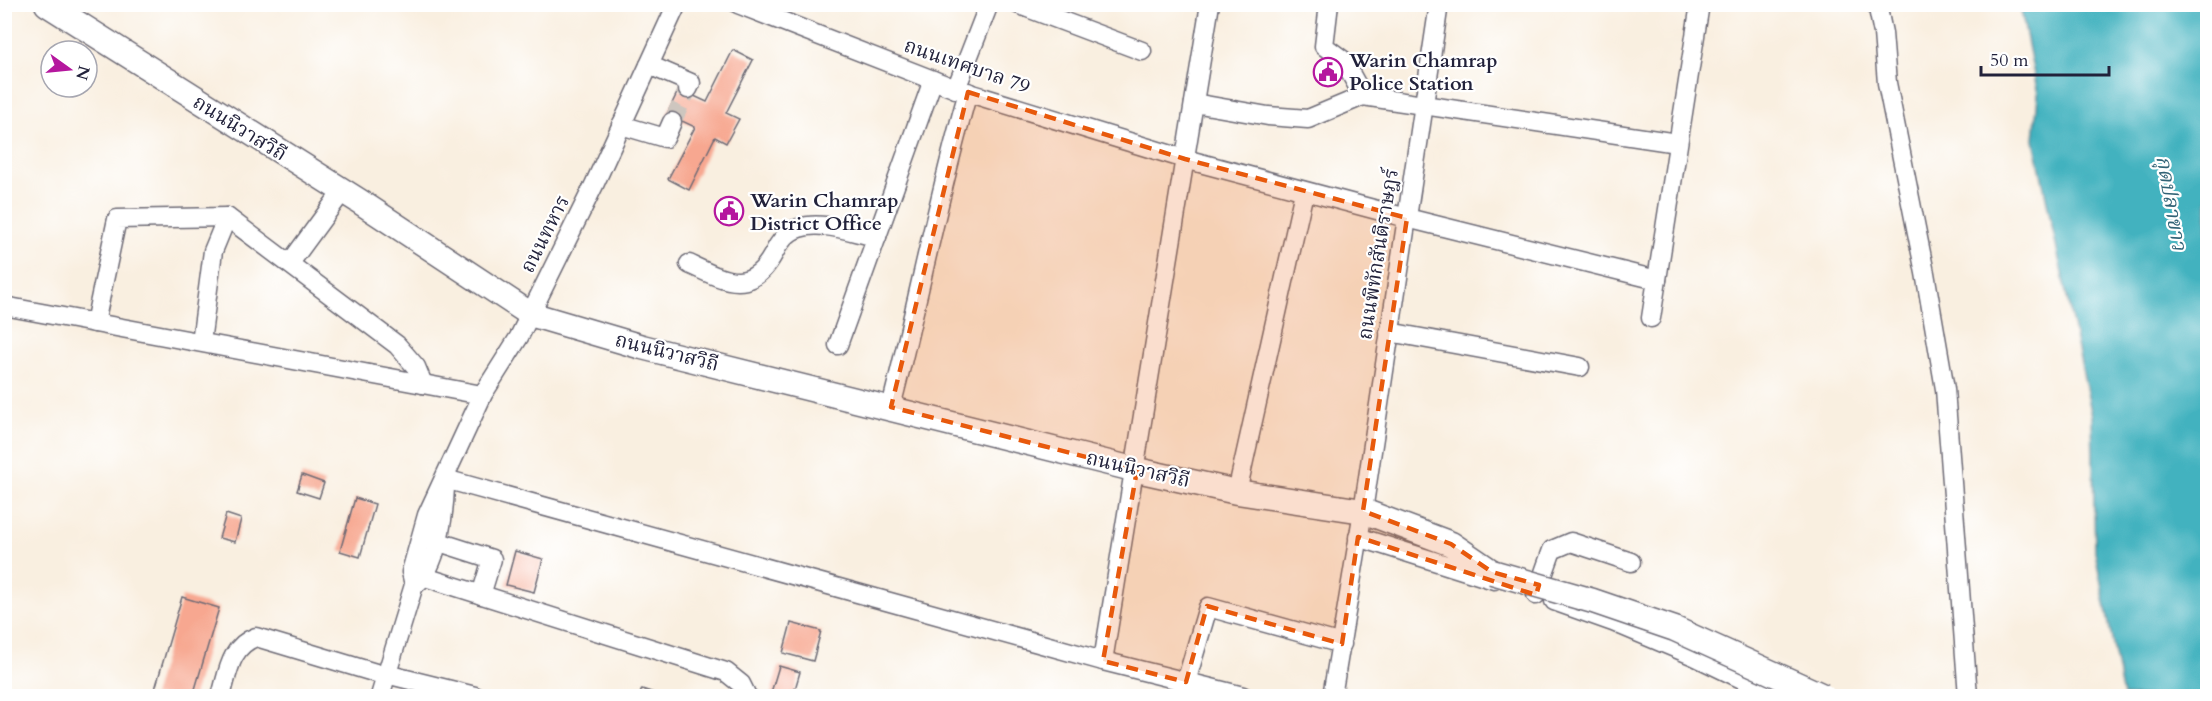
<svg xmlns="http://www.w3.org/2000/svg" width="2212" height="701" font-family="Cardo,'Noto Serif Thai',serif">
  <rect width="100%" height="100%" fill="#fff"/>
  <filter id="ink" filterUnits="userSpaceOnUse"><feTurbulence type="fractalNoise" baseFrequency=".0167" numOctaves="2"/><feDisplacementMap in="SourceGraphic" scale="12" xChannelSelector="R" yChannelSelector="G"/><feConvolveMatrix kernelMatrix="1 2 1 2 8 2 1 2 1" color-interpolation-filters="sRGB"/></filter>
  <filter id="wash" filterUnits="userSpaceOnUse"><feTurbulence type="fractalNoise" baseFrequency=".008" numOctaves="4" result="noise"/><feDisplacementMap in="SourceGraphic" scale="24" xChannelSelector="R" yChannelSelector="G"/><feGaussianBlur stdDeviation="1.35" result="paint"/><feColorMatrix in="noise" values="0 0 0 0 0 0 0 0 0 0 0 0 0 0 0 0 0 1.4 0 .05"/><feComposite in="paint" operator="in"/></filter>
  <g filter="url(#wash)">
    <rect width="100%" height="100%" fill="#f9efe0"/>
    <path fill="#43b2bf" stroke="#326a7d" stroke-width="1.5" d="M 2020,5 L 2207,5 L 2207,696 L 2123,696 L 2095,552 L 2092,416 L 2034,140 L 2038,94 Z"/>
    <g id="blocks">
      <g fill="#f7a790">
        <path d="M 733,50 L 753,60 L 726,113 L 739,119 L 726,143 L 715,137 L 689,190 L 668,179 L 695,127 L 667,114 L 679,89 L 707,102 Z"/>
        <path d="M 302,475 L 324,483 L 319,498 L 297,491 Z"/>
        <path d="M 355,498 L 375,504 L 360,557 L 340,551 Z"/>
        <path d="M 226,514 L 241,519 L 235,542 L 219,538 Z"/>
        <path d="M 515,551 L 543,559 L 534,592 L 506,585 Z"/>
        <path d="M 182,597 L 219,608 L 193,696 L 153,696 Z"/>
        <path d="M 791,623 L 821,631 L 813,661 L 783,653 Z"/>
        <path d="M 779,666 L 800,672 L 793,696 L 770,696 Z"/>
        <path d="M 642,689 L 663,696 L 639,696 Z"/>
      </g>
    </g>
  </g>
  <g filter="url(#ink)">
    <use href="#blocks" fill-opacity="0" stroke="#6d6a75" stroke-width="1.5"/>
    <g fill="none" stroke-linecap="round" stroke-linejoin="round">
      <path stroke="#cec6bf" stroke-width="18" stroke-dasharray="18 9" stroke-linecap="butt" d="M 672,122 L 688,89"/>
      <g stroke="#6d6a75" stroke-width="21">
        <g id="minor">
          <path d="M 738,4 L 956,89 L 1185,159 L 1407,218 L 1657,280"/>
          <path d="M 1017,4 L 1142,51"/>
          <path d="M 1329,4 L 1324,46 L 1343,60 L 1363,96"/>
          <path d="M 1877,4 L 1883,33 L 1887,83 L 1925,273 L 1945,389 L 1968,696"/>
          <path d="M 649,65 L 691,83 L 688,89"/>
          <path d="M 956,89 L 989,4"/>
          <path d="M 1194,103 L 1268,116 L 1308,119 L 1363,96 L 1677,143"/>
          <path d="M 621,125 L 665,138 L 672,122"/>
          <path d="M 290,263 L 342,192"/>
          <path d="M 689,264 C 725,281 751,296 774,253 C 779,242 788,231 799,228 C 822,220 854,233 877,237"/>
          <path d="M 4,306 L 482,395"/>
          <path d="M 1651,318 L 1700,4"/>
          <path d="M 95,323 L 117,219 L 227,217"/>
          <path d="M 1389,332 L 1580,367"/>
          <path d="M 201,342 L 213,251 L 227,217 L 397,345 L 416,367 L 423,384"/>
          <path d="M 838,345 L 933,80"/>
          <path d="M 891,407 C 918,302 938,196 968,92"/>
          <path d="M 445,479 L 1103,661 L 1243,696"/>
          <path d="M 1237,492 L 1304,192"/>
          <path d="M 1358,537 L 1494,580"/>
          <path d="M 436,541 L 492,559 L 481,595"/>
          <path d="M 425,577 L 726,672 L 741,684 L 747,696"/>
          <path d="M 416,584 C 438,566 444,514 445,487"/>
          <path d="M 1536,595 L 1552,550 L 1571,542 L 1631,562"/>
          <path d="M 1554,601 L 1613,622 L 1694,656 L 1777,696"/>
          <path d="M 1103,661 L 1210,4"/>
          <path d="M 386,674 L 475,696"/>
          <path d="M 1186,682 L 1208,607 L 1342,644"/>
          <path d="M 221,696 C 228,673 230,646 256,637 L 386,676"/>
          <path d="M 380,696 L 414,585 L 411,572 L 427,515 L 483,394 L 519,337 L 594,185 L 677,4"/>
          <path d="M 1332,696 L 1363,511 L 1439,4"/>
        </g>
      </g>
      <g stroke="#6d6a75" stroke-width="27">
        <path id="major" d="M 47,4 L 359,201 L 530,314 L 642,347 L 1137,470 L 1237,492 L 1363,511 L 1451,544 L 1492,572"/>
      </g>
      <use href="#minor" stroke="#fff" stroke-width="18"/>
      <use href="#major" stroke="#fff" stroke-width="24"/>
      <g stroke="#6d6a75" stroke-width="27" stroke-linecap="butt">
        <path id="major-bridge" d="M 1492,572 L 1593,601 L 1675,629 L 1823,696"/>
      </g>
      <use href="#major-bridge" stroke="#fff" stroke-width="24"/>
    </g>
  </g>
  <path fill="#e8590c" fill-opacity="0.2" stroke="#e8590c" stroke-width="4.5" stroke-dasharray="12 8" stroke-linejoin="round" d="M 968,92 L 1185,159 L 1407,218 L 1363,511 L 1451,544 L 1492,572 L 1539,585 L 1536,595 L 1358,537 L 1342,644 L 1207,606 L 1186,682 L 1103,661 L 1137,470 L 891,407 Z"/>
  <defs>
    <g id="civic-ring" transform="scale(1.5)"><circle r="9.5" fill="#fff" stroke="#b5179e" stroke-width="1.5"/><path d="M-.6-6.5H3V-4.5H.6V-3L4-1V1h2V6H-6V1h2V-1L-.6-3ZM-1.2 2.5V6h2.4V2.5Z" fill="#b5179e"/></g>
  </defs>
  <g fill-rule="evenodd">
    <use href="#civic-ring" x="1328" y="72"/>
    <use href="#civic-ring" x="729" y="211"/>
  </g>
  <g text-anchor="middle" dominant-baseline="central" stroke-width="4.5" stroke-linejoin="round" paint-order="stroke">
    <g font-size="20" font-weight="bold" fill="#22223b" stroke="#fff" text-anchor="start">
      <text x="1349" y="60">Warin Chamrap<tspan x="1349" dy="23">Police Station</tspan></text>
      <text x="750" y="200">Warin Chamrap<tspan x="750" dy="23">District Office</tspan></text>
    </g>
    <g font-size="20" fill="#22223b" stroke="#fff">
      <text transform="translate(967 66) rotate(19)">ถนนเทศบาล 79</text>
      <text transform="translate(240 128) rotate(32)">ถนนนิวาสวิถี</text>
      <text transform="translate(545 234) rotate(-63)">ถนนทหาร</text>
      <text transform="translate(1378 254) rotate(-81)">ถนนพิทักสันติราษฎร์</text>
      <text transform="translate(667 352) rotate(14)">ถนนนิวาสวิถี</text>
      <text transform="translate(1138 469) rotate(13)">ถนนนิวาสวิถี</text>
    </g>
    <g font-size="21" font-style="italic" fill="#316376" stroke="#fff">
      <text transform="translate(2171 203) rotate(80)">กุดปลาขาว</text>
    </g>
  </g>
  <rect width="2212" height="701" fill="none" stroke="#fff" stroke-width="24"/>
  <g transform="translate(69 69) rotate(105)"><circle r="28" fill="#ffffff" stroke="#a7a7b1" stroke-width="1.5"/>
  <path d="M0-4.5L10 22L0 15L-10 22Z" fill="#b5179e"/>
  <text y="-9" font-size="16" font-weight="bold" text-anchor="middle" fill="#22223b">N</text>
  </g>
  <path d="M1981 66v9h128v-9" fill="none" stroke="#22223b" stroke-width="3"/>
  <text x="1990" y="66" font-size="18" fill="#22223b" stroke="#ffffff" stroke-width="4.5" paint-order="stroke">50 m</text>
</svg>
